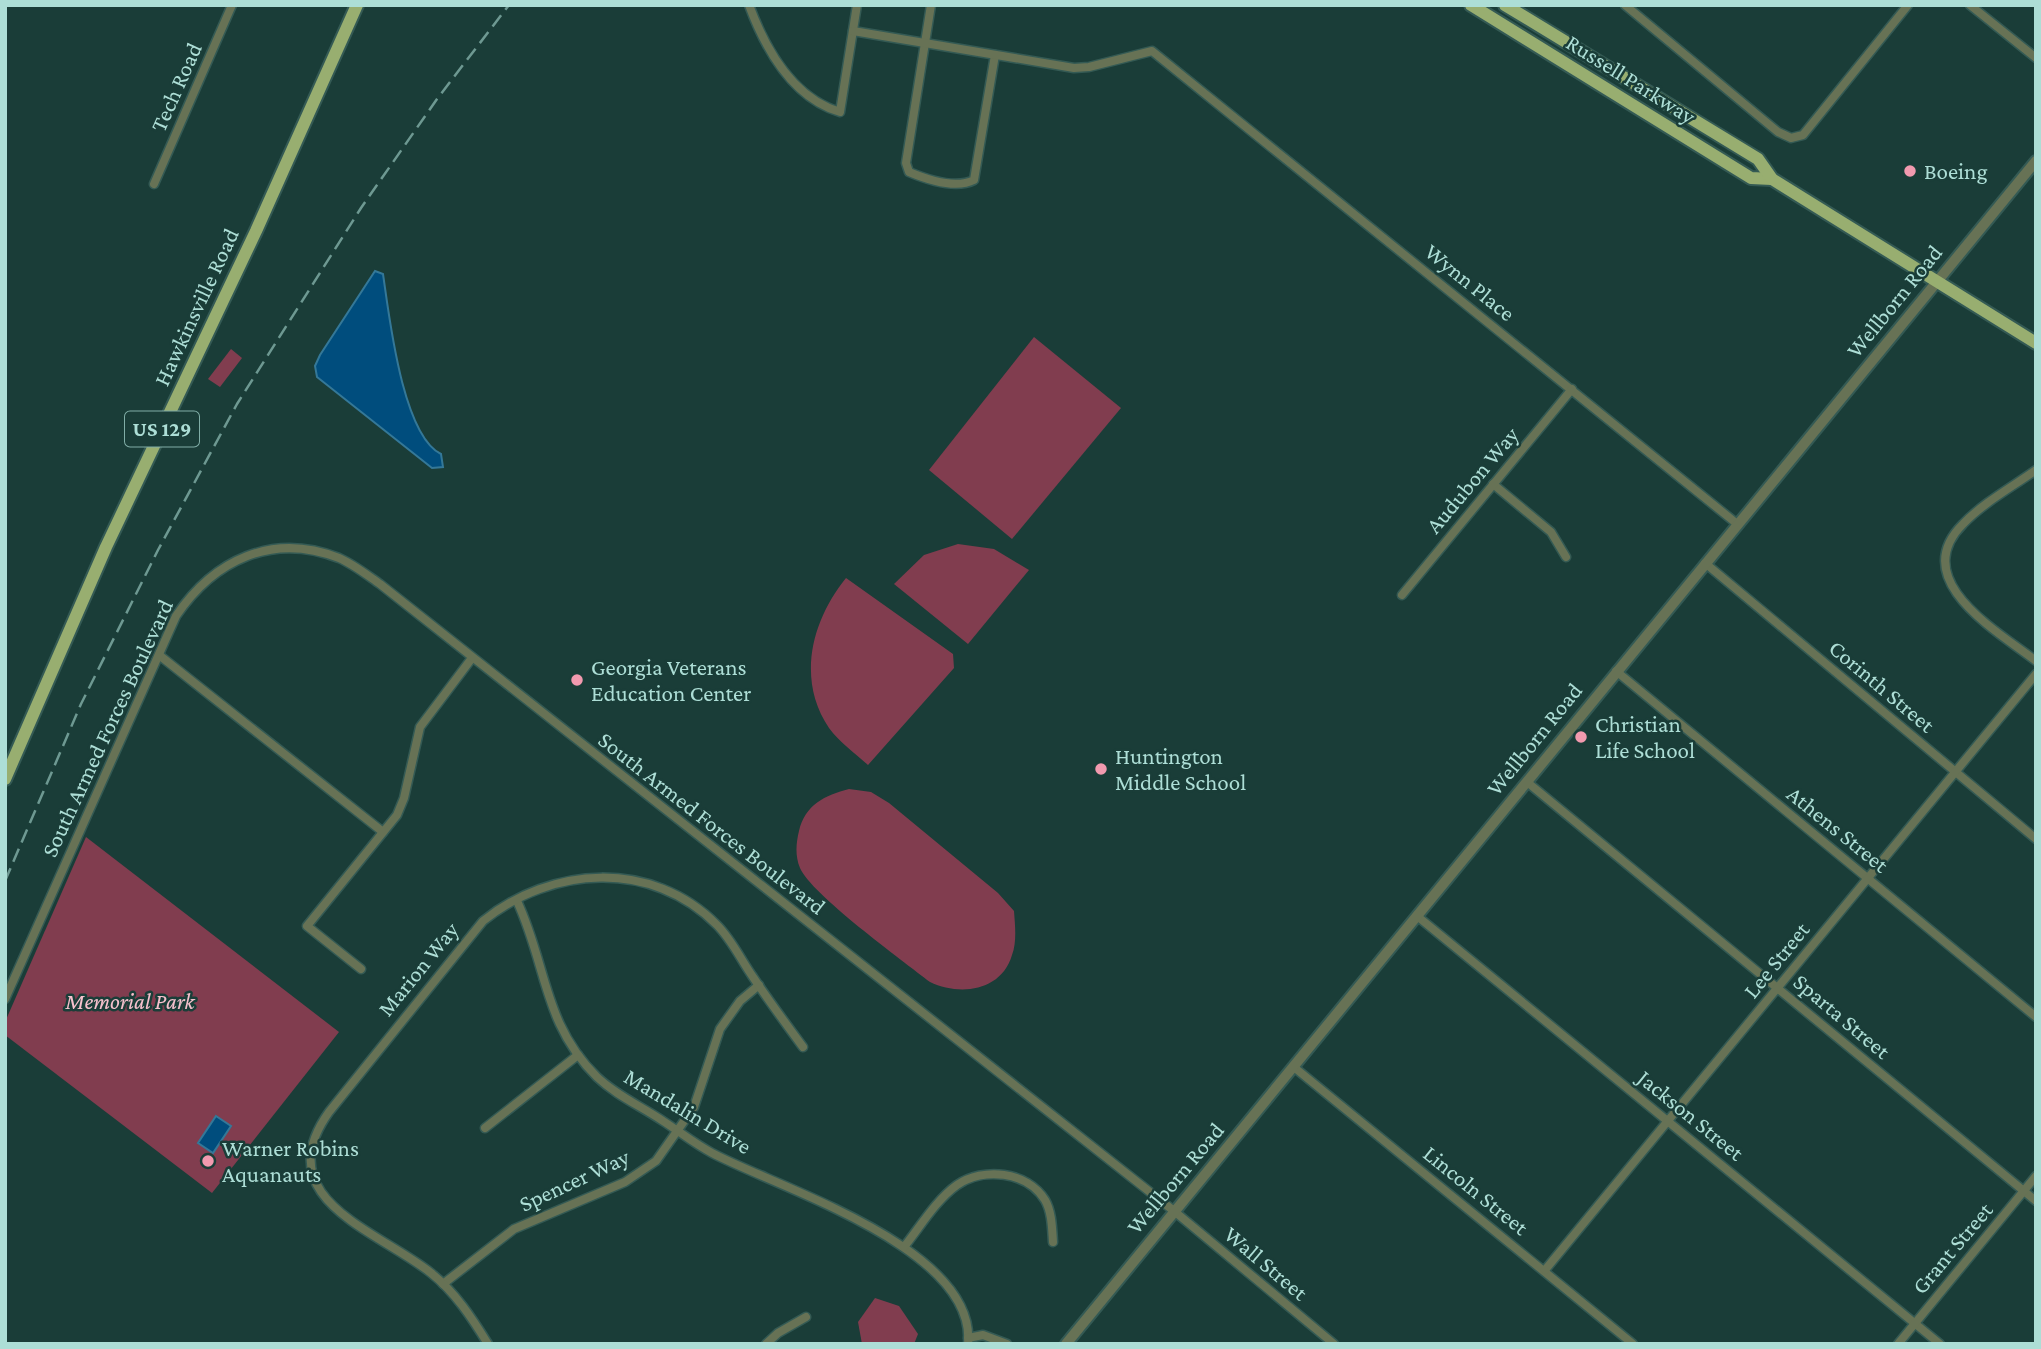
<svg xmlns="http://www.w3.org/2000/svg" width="2041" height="1349" font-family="'Crimson Pro',serif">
  <rect width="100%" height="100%" fill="#1a3d38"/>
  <g fill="#813d4f">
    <path d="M 1034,337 L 1121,408 L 1012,539 L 929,470 Z"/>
    <path d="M 231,349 L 242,358 L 220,387 L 208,379 Z"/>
    <path d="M 958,544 L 994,549 L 1029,570 L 968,644 L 894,584 L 924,555 Z"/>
    <path d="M 846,578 L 953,654 L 954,668 L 868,765 C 856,754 839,742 829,728 C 796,679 812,620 846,578 Z"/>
    <path d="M 849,789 L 871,792 L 889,803 L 998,893 L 1014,911 C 1015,925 1017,942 1012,955 C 1001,992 959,996 930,982 C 903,961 811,894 800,868 C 795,856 796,843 799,831 C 805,805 825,795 849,789 Z"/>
    <path d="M 86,837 L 339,1032 L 212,1193 L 5,1035 L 5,1022 Z"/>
    <path d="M 875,1298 L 899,1306 L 918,1334 L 914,1344 L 862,1344 L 858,1322 Z"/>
  </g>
  <g fill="#004d7d" stroke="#347898" stroke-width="2">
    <path d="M 375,271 L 383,274 C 389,314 402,435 441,454 L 443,467 L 432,468 L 317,377 L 315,366 L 320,355 Z"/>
    <path d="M 216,1116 L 231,1126 L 213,1153 L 198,1143 Z"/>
  </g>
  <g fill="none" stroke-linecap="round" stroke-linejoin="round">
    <g stroke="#345a54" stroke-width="11">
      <g id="minor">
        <path d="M 749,5 C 765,48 793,98 840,112 L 857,5"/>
        <path d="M 931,5 L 906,163 L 909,172 C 928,180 956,189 974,180 L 995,55"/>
        <path d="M 1625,5 L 1778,132 L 1791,138 L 1803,135 L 1908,5"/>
        <path d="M 1970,5 L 2036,58"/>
        <path d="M 853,31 L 1074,68 L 1089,67 L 1152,51 L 1736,523"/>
        <path d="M 154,184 L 232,5"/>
        <path d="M 2036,470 C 2012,487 1983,503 1963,524 C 1907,580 1997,631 2036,661"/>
        <path d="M 1493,484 L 1551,532 L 1566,557"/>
        <path d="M 1705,563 L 2036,839"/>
        <path d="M 1402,595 L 1572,389"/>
        <path d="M 159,655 L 383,832"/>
        <path d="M 1616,671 L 2036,1017"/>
        <path d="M 1527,782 L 2036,1201"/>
        <path d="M 517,901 C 547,965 543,1024 597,1077 C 617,1096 641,1106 663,1121 C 680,1132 695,1144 712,1153 C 778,1188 977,1248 968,1344"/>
        <path d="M 1417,916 L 1940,1344"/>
        <path d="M 361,969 L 307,926 L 397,815 L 404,798 L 420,727 L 472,658"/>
        <path d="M 5,999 L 176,616 C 214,560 272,532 339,558 C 353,564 367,575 380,584 L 1174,1211 L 1334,1344"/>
        <path d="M 1295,1068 L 1633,1344"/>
        <path d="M 485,1128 L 578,1055"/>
        <path d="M 904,1247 C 920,1227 936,1200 957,1185 C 983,1167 1027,1171 1045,1200 C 1052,1212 1052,1228 1053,1242"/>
        <path d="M 1545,1270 L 2036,674"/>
        <path d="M 443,1284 L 514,1229 L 625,1182 L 656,1161 L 694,1107 L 720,1029 L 740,1001 L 759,985"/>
        <path d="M 968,1338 L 983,1335 L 1007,1344"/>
        <path d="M 488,1344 C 472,1318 455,1292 431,1273 C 377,1230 267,1199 329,1112 L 483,921 C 551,866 652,859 717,925 C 732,940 741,960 753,977 C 769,1001 786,1024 803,1047"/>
        <path d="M 766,1344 L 778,1333 L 806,1317"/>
        <path d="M 1898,1344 L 2036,1176"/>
      </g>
    </g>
    <g stroke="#345a54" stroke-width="14">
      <path id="tertiary" d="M 1066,1344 L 2036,161"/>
    </g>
    <g stroke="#345a54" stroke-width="16">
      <g id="primary">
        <path d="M 1471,5 L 1751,178 L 1772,179"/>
        <path d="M 1505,5 L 1758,159 L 1772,179 L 2036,343"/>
        <path d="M 5,779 L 106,547 L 256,231 L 357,5"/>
      </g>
    </g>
    <use href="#minor" stroke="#677255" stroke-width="8"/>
    <use href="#tertiary" stroke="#677255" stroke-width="10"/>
    <use href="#primary" stroke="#98ae70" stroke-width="12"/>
    <path stroke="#6e9992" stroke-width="2.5" stroke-dasharray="14 7" stroke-linecap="butt" d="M 5,881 L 81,704 L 158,550 L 237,404 L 361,208 L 437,99 L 509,5"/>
  </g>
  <g fill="#f29aaf" stroke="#1a3d38" stroke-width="2.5">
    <circle cx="1910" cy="171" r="7"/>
    <circle cx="577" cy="680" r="7"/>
    <circle cx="1581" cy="737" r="7"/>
    <circle cx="1101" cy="769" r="7"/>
    <circle cx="208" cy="1161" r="7"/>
  </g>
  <g text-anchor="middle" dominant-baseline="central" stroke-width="5" stroke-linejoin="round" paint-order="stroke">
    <rect fill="#1a3d38" stroke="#81aea7" stroke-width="2" x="125" y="411.5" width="74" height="35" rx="5"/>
    <g font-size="21" font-weight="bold" fill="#added6">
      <text x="162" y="429">US 129</text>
    </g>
    <g font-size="23" fill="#added6" stroke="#1a3d38">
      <text transform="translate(1631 79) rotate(32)">Russell Parkway</text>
      <text transform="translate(176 87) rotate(-66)">Tech Road</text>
      <text transform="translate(1470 282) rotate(39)">Wynn Place</text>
      <text transform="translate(1894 301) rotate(-51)">Wellborn Road</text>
      <text transform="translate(196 307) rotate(-65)">Hawkinsville Road</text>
      <text transform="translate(1472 480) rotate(-50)">Audubon Way</text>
      <text transform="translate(1882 686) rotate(40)">Corinth Street</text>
      <text transform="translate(107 728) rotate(-65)">South Armed Forces Boulevard</text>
      <text transform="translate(1534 739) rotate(-51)">Wellborn Road</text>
      <text transform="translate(712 823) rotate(38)">South Armed Forces Boulevard</text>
      <text transform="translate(1838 829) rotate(39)">Athens Street</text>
      <text transform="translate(1776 960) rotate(-51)">Lee Street</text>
      <text transform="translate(418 969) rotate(-51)">Marion Way</text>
      <text transform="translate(1842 1016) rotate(40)">Sparta Street</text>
      <text transform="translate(688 1111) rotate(31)">Mandalin Drive</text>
      <text transform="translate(1691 1115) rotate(39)">Jackson Street</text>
      <text transform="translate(1175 1178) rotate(-50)">Wellborn Road</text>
      <text transform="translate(574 1180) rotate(-25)">Spencer Way</text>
      <text transform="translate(1476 1190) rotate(39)">Lincoln Street</text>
      <text transform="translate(1952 1248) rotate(-50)">Grant Street</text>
      <text transform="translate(1266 1263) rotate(40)">Wall Street</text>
    </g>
    <g font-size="23" fill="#added6" stroke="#1a3d38" text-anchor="start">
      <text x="1924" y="171">Boeing</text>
      <text x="591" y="667">Georgia Veterans<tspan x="591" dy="26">Education Center</tspan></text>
      <text x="1595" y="724">Christian<tspan x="1595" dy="26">Life School</tspan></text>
      <text x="1115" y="756">Huntington<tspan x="1115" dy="26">Middle School</tspan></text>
      <text x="222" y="1148">Warner Robins<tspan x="222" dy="26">Aquanauts</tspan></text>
    </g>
    <g font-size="23" font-style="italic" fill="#f7c1cd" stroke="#1a3d38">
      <text x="130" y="1001">Memorial Park</text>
    </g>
  </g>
  <rect width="2041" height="1349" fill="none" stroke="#added6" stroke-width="14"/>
</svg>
